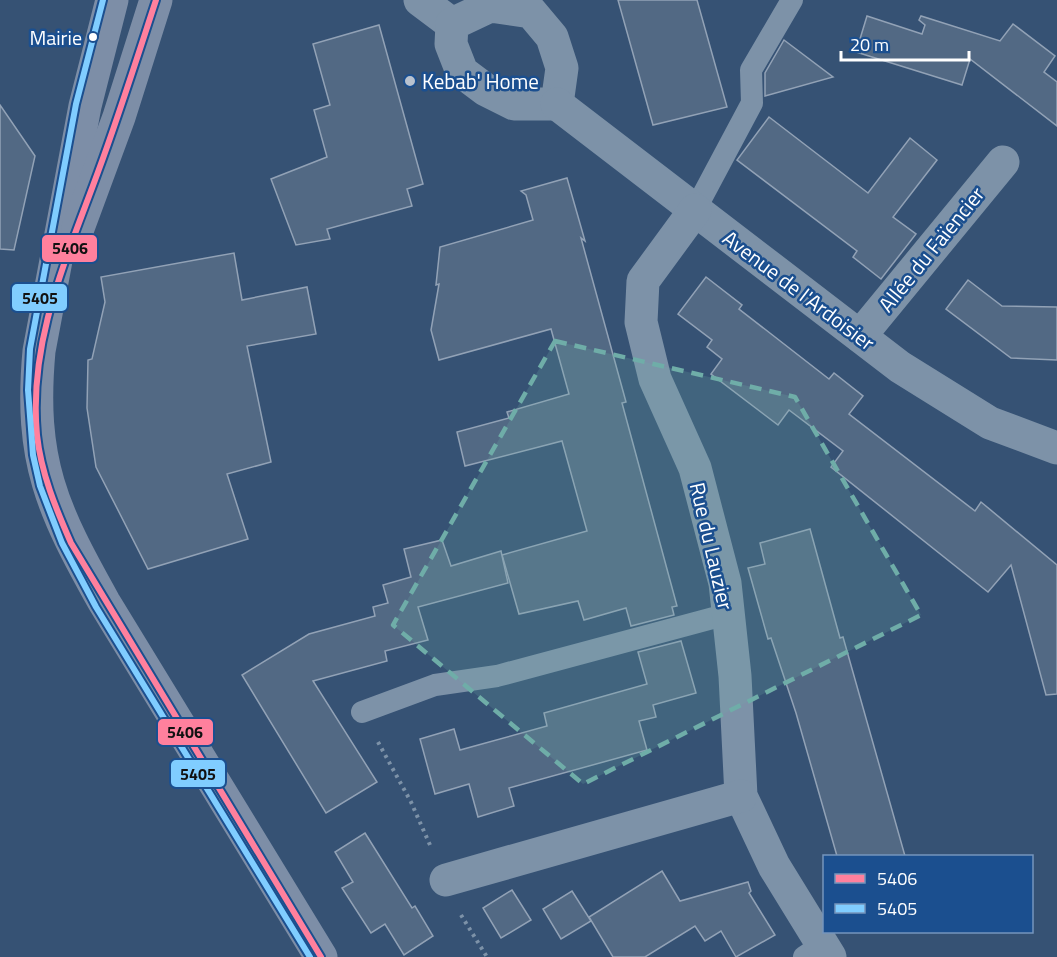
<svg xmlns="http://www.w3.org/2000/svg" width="1057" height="957" font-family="'Titillium Web',sans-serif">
  <rect width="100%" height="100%" fill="#365274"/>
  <g fill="#526984" stroke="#92a2b6" stroke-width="1.5">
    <path d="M 618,0 L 697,0 L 727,107 L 653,125 Z"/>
    <path d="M 867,16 L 922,34 L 925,25 L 919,20 L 921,16 L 1000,41 L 1013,24 L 1055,56 L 1044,72 L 1057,82 L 1057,126 L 970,59 L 962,85 L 856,52 Z"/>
    <path d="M 379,25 L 423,184 L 407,189 L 412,206 L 327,229 L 330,239 L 296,245 L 271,179 L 327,157 L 314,110 L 330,105 L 313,44 Z"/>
    <path d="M 784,40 L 833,77 L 765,96 L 765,73 Z"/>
    <path d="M 0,105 L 35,156 L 14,250 L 0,249 Z"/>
    <path d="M 769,117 L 868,193 L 910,138 L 937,160 L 893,217 L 916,234 L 881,279 L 853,257 L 857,251 L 737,160 Z"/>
    <path d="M 567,178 L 585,241 L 581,238 L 626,402 L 622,403 L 677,606 L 672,607 L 674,615 L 631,626 L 626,608 L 584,620 L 578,601 L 519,614 L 502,555 L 587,531 L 562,441 L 465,466 L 457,432 L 509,418 L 507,412 L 569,394 L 551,329 L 439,360 L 431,330 L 439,284 L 436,285 L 440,247 L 533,220 L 526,195 L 521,191 Z"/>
    <path d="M 234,253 L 242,300 L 307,287 L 316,334 L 247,346 L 271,462 L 227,474 L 248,539 L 148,569 L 96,467 L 87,408 L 88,360 L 92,359 L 105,302 L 101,277 Z"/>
    <path d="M 706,277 L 742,305 L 739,309 L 829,379 L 834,373 L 863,396 L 849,414 L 975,511 L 981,502 L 1057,565 L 1057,694 L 1046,695 L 1011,565 L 988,592 L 831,467 L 843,451 L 789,410 L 778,425 L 711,374 L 722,359 L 707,347 L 712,340 L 678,314 Z"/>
    <path d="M 968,280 L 1002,306 L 1057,307 L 1057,360 L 1011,358 L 946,309 Z"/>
    <path d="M 810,529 L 840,638 L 843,637 L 905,856 L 837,856 L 796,713 L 771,638 L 768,639 L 748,568 L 765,564 L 760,543 Z"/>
    <path d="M 442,540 L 451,566 L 501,551 L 508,583 L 418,607 L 428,640 L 385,651 L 387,661 L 313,681 L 377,782 L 326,813 L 242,675 L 309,634 L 375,616 L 373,607 L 388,603 L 383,585 L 411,577 L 404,549 Z"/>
    <path d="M 681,641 L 696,693 L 653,705 L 656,717 L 639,721 L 647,750 L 509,788 L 514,806 L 478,817 L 469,784 L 435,794 L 420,739 L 454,729 L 460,750 L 547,726 L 544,713 L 647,684 L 638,652 Z"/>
    <path d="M 365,833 L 412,908 L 415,906 L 433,936 L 404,955 L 385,924 L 371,933 L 342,888 L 353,882 L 335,852 Z"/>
    <path d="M 662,871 L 680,901 L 748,882 L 751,891 L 749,893 L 775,935 L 736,957 L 721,931 L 705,941 L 695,926 L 645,957 L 613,957 L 589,917 Z"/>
    <path d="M 512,890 L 531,920 L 501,938 L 483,908 Z"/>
    <path d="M 572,891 L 591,921 L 561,939 L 543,909 Z"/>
  </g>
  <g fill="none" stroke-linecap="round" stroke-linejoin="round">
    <g stroke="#7d92a8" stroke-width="4" stroke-dasharray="3 4.5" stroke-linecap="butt">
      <path d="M 378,742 L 411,802 L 430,845"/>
      <path d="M 461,915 L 487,957"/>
    </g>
    <g stroke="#7d92a8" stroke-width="22">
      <path d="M 695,210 L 752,103 L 751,70 L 792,0"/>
      <path d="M 362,712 L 435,685 L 497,676 L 728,614"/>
      <path d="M 804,957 L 822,945"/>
    </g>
    <g stroke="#7d92a8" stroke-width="33">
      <path d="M 420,0 L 452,24"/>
      <path d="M 490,6 L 531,12 L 552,37 L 562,68 L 557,104 L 514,104 L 486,90 L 462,72 L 451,44 L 452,24 Z"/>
      <path d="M 557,104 L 900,367 L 990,423 L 1057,448"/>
      <path d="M 695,210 L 643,281 L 641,322 L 655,379 L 695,468 L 725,583 L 735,676 L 741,796 L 774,866 L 830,957"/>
      <path d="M 860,336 L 1003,162"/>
      <path d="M 446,880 L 741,796"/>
    </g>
    <g stroke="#7d8ea7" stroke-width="33">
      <path d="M 112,0 L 85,106 L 39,351 C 29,461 52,509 104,602 L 321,957"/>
      <path d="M 78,228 L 119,117 L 156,0"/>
    </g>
    <g stroke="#1b4f8f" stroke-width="10">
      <path id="bus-1" d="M 156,0 C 137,58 119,115 98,172 C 67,257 28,342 37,435 C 41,473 56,509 71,543 L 321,957"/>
    </g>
    <g stroke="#1b4f8f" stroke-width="10">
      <path id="bus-2" d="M 103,0 L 76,104 L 30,349 L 28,390 L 33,455 L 40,486 L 62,543 L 96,607 L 310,957"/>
    </g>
    <use href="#bus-1" stroke="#ff809d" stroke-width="6"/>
    <use href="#bus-2" stroke="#80cdff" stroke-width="6"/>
  </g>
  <path fill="#6fada8" fill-opacity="0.2" stroke="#6fada8" stroke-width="4.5" stroke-dasharray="12 8" stroke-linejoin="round" d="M 555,341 L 795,397 L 921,615 L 583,784 L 393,625 Z"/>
  <circle fill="#fff" stroke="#1b4f8f" stroke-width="2" cx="93" cy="37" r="5"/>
  <circle fill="#b9c2ce" stroke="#1b4f8f" stroke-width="2" cx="410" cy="81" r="6"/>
  <g text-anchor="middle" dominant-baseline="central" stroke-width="5" stroke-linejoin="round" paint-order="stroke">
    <g font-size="20" fill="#fff" stroke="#1b4f8f" text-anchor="end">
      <text x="82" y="37">Mairie</text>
    </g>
    <g font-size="21" fill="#fff" stroke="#1b4f8f" text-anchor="start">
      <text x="422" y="81">Kebab' Home</text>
    </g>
    <g font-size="21" fill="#fff" stroke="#1b4f8f">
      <text transform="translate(931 249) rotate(-51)">Allée du Faïencier</text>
      <text transform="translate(799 290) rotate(37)">Avenue de l'Ardoisier</text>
      <text transform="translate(712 546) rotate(77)">Rue du Lauzier</text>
    </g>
  </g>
  <g stroke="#1b4f8f" stroke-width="2">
    <rect x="41" y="234" width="57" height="29" rx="6" fill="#ff809d"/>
    <rect x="11" y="283" width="57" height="29" rx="6" fill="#80cdff"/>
    <rect x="157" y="718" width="57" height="28" rx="6" fill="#ff809d"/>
    <rect x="170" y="759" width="56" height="29" rx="6" fill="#80cdff"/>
  </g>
  <g font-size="16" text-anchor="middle" font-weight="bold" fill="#111">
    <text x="70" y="254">5406</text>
    <text x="40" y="304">5405</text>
    <text x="185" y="738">5406</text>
    <text x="198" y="780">5405</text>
  </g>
  <rect x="823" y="855" width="210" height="78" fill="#1b4f8f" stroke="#7695bc" stroke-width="1.5"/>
  <rect x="835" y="874" width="30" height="9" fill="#ff809d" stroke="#7695bc" stroke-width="1.5"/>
  <text x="877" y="885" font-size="18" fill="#ffffff">5406</text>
  <rect x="835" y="904" width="30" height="9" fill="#80cdff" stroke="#7695bc" stroke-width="1.5"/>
  <text x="877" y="915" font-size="18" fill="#ffffff">5405</text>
  <path d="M841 51v9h128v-9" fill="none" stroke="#ffffff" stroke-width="3"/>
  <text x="850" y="51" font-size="18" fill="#ffffff" stroke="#1b4f8f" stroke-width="4.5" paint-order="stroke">20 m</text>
</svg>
